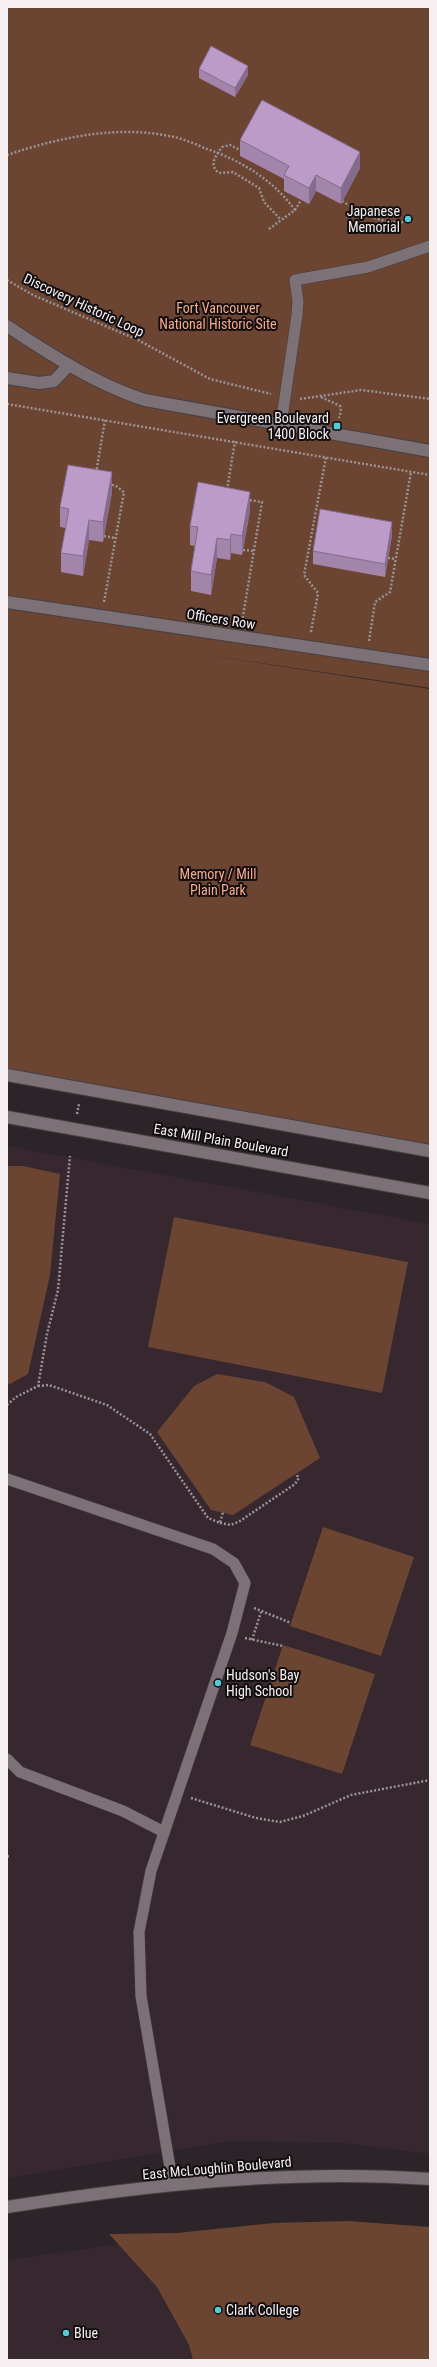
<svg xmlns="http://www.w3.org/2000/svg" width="437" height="2367" font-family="'Roboto Condensed',sans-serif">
  <rect width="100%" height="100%" fill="#2c2428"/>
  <g fill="#372830">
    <path d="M 7,1146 L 430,1224 L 430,2154 L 344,2143 L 230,2141 L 7,2178 Z"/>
    <path d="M 212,2231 L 430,2360 L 7,2360 L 7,2260 Z"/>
  </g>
  <g fill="#6b4432">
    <path d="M 7,7 L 430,7 L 430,688 L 200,654 L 430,689 L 430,1151 L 7,1075 Z"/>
    <path d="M 7,1166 L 23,1166 L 60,1174 L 50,1275 L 28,1374 L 10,1384 L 7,1383 Z"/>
    <path d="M 174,1217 L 408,1262 L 382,1393 L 148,1347 Z"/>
    <path d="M 217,1374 L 265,1382 L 294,1397 L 320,1458 L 233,1515 L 211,1510 L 157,1432 L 194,1386 Z"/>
    <path d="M 323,1527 L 414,1557 L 381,1656 L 290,1626 Z"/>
    <path d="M 283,1645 L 375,1674 L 342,1774 L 250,1745 Z"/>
    <path d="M 348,2221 L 430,2227 L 430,2360 L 193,2360 L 189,2345 L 157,2287 L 109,2234 L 177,2233 L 274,2223 Z"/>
  </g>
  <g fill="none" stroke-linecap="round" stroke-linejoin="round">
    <g stroke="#463f42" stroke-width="12">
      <g id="lane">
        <path d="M 281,425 L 297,315 L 298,301 L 295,280 L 368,267 L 430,246"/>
        <path d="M 7,1479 L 213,1549 L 234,1563 L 245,1583 L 232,1633 L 151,1871 L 139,1932 L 141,1996 L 173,2185"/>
        <path d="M 7,1759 L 20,1772 L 123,1811 L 164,1832"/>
      </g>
    </g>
    <g stroke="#463f42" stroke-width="14">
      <g id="street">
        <path d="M 7,378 L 39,383 L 54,381 L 69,365"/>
        <path d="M 7,602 L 430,665"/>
      </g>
    </g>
    <g stroke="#463f42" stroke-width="14">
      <g id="secondary">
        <path d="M 7,326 C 48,353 97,385 145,400 L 430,451"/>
        <path d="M 7,1075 L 430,1151"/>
        <path d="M 7,1117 L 430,1193"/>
        <path d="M 7,2207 C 148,2185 287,2169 430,2179"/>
      </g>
    </g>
    <g stroke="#999396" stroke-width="2.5" stroke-dasharray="2 2" stroke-linecap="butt">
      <path d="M 242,151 L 230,145 L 222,147 C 216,156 208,165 219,173 L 233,172 L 259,188 L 264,202 L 281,220"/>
      <path d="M 7,155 C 58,138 115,125 169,136 C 182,138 195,144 207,149 C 242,161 273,180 295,210"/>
      <path d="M 342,201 C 361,213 381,224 403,222"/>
      <path d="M 269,229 L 295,210 L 301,200"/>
      <path d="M 7,280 L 33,295 L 138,340 L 210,379 L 271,394"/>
      <path d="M 321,397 L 340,406 L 341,411 L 339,418"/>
      <path d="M 300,399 L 361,390 L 430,399"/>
      <path d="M 7,404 L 430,475"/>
      <path d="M 96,473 L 105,420"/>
      <path d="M 227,490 L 235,441"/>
      <path d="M 104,536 L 115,538"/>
      <path d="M 243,550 L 254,551"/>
      <path d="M 388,558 L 396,559"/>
      <path d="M 104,602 L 124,492 L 116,486 L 109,484"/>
      <path d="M 242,622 L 262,502 L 248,500"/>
      <path d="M 311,632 L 318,593 L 304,575 L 326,457"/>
      <path d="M 369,641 L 375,602 L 390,592 L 411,472"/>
      <path d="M 77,1114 L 79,1104"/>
      <path d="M 38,1386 L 49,1385 L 107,1405 L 150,1434 L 208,1518 L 220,1523 L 223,1512"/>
      <path d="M 7,1405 L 16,1397 L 38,1386 L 47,1334 L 58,1290 L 70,1156"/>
      <path d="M 220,1523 L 231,1525 L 240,1521 L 295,1484 L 299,1478 L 296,1474"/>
      <path d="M 254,1608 L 291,1623"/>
      <path d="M 245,1638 L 283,1646"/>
      <path d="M 252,1640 L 261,1612"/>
      <path d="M 191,1798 L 256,1818 L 280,1822 L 303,1816 L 351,1795 L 430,1780"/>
      <path d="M 7,1856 L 10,1857"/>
    </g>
    <use href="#lane" stroke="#7b7176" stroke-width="11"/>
    <use href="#street" stroke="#7b7176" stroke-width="12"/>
    <use href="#secondary" stroke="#7b7176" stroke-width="12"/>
  </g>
  <g fill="#a385ac">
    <path d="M 199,69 L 248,75 L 235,97 L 199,78 Z"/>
    <path d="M 240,140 L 360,168 L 341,204 L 316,191 L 309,204 L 284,191 L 284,179 L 240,156 Z"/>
    <path d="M 112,492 L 103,542 L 89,540 L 83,576 L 61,572 L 61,553 L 66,528 L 60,527 L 60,507 Z"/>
    <path d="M 250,511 L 242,555 L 231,553 L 230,560 L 217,558 L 211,595 L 191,591 L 191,571 L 195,546 L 190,545 L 190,526 Z"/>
    <path d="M 392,535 L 385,577 L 313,564 L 313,551 Z"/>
  </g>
  <g fill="#846c8c">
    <path d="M 248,66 L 248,75 L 235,97 L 235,88 Z"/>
    <path d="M 360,152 L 360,168 L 341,204 L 341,188 Z"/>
    <path d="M 316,175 L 316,191 L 309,204 L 309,188 Z"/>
    <path d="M 112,472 L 112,492 L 103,542 L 103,522 Z"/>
    <path d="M 250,492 L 250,511 L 242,555 L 242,536 Z"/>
    <path d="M 89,520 L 89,540 L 83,576 L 83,556 Z"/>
    <path d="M 392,522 L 392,535 L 385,577 L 385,564 Z"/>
    <path d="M 231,534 L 231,553 L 230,560 L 230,540 Z"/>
    <path d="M 217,538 L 217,558 L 211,595 L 211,575 Z"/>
  </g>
  <g fill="#bd9bc8" stroke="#846c8c">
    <path d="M 211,46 L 248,66 L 235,88 L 199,69 Z"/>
    <path d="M 262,100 L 360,152 L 341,188 L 316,175 L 309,188 L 284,175 L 289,166 L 240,140 Z"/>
    <path d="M 68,465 L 112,472 L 103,522 L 89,520 L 83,556 L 61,553 L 69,509 L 60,507 Z"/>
    <path d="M 198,482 L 250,492 L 242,536 L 231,534 L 230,540 L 217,538 L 211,575 L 191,571 L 198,527 L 190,526 Z"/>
    <path d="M 320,509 L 392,522 L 385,564 L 313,551 Z"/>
  </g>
  <g fill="#51ccd3" stroke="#120e10" stroke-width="1.5">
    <circle cx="408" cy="219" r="4"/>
    <rect x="333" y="422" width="8" height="8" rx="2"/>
    <circle cx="218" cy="1683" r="4"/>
    <circle cx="218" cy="2310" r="4"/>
    <circle cx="66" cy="2333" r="4"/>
  </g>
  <g text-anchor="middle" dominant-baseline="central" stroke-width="4" stroke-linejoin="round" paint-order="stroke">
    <g font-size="14" fill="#f5eff2" stroke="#120e10" text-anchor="start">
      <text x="400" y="211" text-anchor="end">Japanese<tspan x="400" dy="16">Memorial</tspan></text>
      <text x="329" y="418" text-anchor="end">Evergreen Boulevard<tspan x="329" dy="16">1400 Block</tspan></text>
      <text x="226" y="1675">Hudson's Bay<tspan x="226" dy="16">High School</tspan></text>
      <text x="226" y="2310">Clark College</text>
      <text x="74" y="2333">Blue</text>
    </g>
    <g font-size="14" fill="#f5eff2" stroke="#120e10">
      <text transform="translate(84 305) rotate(25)">Discovery Historic Loop</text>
      <text transform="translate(221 619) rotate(9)">Officers Row</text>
      <text transform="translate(221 1140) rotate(10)">East Mill Plain Boulevard</text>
      <text transform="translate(217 2168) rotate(-5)">East McLoughlin Boulevard</text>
    </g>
    <g font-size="14" fill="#f8ab88" stroke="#120e10">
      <text x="218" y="308">Fort Vancouver<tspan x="218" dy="16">National Historic Site</tspan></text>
      <text x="218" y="874">Memory / Mill<tspan x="218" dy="16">Plain Park</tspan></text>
    </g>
  </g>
  <rect width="437" height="2367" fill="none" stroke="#f5eff2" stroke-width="16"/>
</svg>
